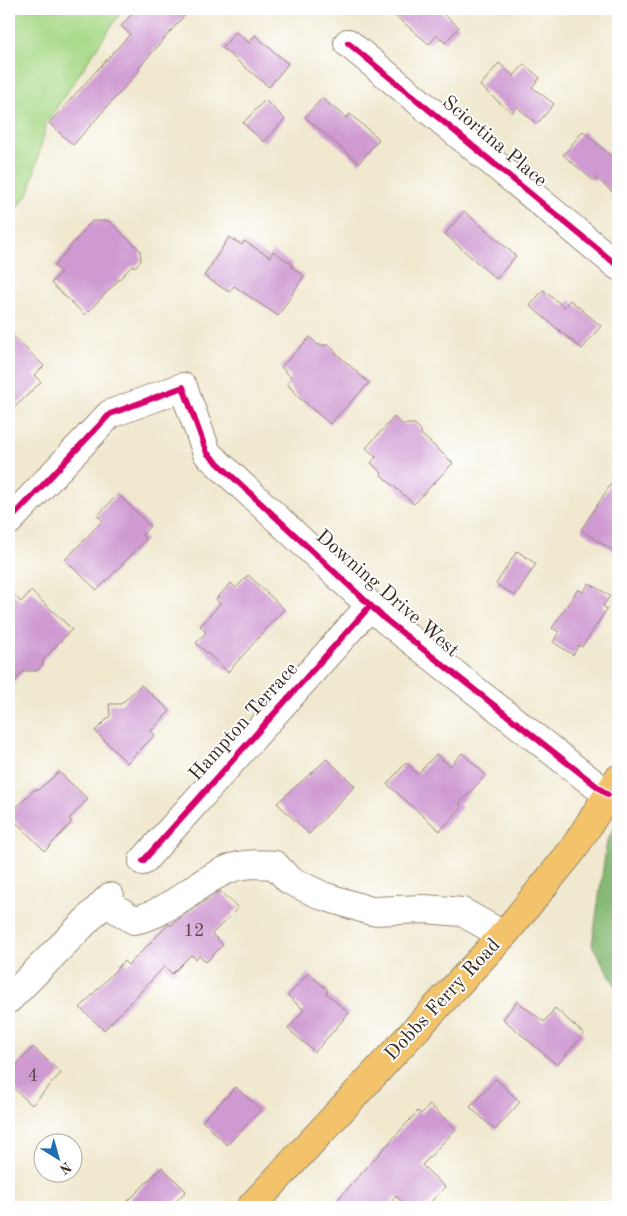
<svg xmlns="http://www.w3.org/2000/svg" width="627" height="1216" font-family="'Old Standard TT',serif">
  <rect width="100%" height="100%" fill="#fff"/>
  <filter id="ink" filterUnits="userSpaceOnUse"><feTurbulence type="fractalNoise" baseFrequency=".02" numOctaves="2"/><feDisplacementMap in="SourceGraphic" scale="10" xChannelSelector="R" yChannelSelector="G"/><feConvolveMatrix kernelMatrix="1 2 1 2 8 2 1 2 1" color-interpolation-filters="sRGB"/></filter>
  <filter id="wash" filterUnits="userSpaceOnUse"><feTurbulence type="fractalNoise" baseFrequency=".0096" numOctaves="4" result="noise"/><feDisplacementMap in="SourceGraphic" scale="20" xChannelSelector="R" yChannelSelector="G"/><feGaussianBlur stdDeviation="1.12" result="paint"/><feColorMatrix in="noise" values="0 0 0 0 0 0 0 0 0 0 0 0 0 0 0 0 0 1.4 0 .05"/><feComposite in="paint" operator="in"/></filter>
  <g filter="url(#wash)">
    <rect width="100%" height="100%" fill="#f0e8cf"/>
    <path fill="#a7d988" stroke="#718253" d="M 9,9 L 123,9 L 47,122 L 29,193 L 9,217 Z"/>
    <path fill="#85b974" stroke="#607249" d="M 618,820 L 618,990 L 592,945 L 607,841 Z"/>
    <g id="blocks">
      <g fill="#cf9ad2">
        <path d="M 136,9 L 190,9 L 138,69 L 140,70 L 73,145 L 49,123 L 130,34 L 121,26 Z"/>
        <path d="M 387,9 L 437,9 L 459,27 L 445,43 L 437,35 L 429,44 Z"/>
        <path d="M 236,32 L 249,43 L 255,35 L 288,64 L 269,87 L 222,48 Z"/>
        <path d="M 499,63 L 514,76 L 524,64 L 540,78 L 532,87 L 554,104 L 537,124 L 517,107 L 512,113 L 480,86 Z"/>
        <path d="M 322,98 L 346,118 L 350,114 L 379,139 L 359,163 L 305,117 Z"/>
        <path d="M 265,100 L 285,119 L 264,142 L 243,123 Z"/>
        <path d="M 583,131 L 618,162 L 618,197 L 596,178 L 594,181 L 563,155 Z"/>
        <path d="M 464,211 L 516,256 L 496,279 L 445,234 Z"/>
        <path d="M 92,221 L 109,221 L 140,250 L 141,260 L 136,266 L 132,266 L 85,315 L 51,283 L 61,272 L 54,266 Z"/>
        <path d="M 229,237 L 242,245 L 244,241 L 270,257 L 273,251 L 292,264 L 292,267 L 304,276 L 278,316 L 234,286 L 229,292 L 204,276 Z"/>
        <path d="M 543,290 L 564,307 L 570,300 L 601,326 L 582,349 L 530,306 Z"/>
        <path d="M 9,332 L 44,366 L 34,375 L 41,382 L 9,413 Z"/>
        <path d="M 310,337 L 318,345 L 330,345 L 337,354 L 369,383 L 330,424 L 296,395 L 287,383 L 292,378 L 281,367 Z"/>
        <path d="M 394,417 L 402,424 L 415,424 L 421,430 L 421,434 L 453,463 L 414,504 L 381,475 L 382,473 L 371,463 L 376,457 L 366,448 Z"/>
        <path d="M 618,473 L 618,554 L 581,530 Z"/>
        <path d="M 118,494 L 150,526 L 142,535 L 146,540 L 97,590 L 65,560 L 103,520 L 97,516 Z"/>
        <path d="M 517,551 L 536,564 L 515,596 L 496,584 Z"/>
        <path d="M 248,575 L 284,609 L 228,672 L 196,643 L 206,632 L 200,626 L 220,604 L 216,599 L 231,583 L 236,588 Z"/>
        <path d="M 589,583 L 610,596 L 603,606 L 607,609 L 582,647 L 579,645 L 573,655 L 553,642 L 559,632 L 552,628 L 578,589 L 583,592 Z"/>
        <path d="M 9,590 L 21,602 L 31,591 L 72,629 L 43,660 L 43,664 L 37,671 L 24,671 L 9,687 Z"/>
        <path d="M 141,685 L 170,711 L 151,731 L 155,735 L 127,763 L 95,731 L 110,716 L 109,704 L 121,704 Z"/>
        <path d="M 462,753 L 486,775 L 459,804 L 462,807 L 440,831 L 387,784 L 406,763 L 418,774 L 436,754 L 450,766 Z"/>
        <path d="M 327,759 L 355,786 L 309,834 L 277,803 Z"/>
        <path d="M 59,772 L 88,799 L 69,819 L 72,822 L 45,851 L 9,815 L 35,789 L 38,790 Z"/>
        <path d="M 220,891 L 238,908 L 212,934 L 223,945 L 206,962 L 199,955 L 196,959 L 191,955 L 172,974 L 165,966 L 104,1030 L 80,1008 L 124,961 L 128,965 L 169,924 L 171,926 L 178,919 Z"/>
        <path d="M 308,973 L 328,990 L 326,993 L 349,1013 L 315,1052 L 288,1029 L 304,1010 L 288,996 Z"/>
        <path d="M 517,1001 L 544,1022 L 555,1008 L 584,1034 L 557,1065 L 503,1019 Z"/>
        <path d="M 33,1047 L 61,1073 L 32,1105 L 9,1084 L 9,1074 Z"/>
        <path d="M 496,1079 L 520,1102 L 495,1130 L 470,1107 Z"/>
        <path d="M 236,1087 L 261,1110 L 227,1145 L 202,1121 Z"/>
        <path d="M 430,1105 L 456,1129 L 422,1165 L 445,1187 L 426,1207 L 408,1207 L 396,1196 L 387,1207 L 331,1207 L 418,1111 L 421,1114 Z"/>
        <path d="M 162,1167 L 186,1191 L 170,1207 L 122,1207 Z"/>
      </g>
    </g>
  </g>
  <g filter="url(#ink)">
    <use href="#blocks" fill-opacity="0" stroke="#968976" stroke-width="1"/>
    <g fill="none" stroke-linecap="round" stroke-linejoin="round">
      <g stroke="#968976" stroke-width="30">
        <g id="minor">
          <path d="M 348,43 L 618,266"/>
          <path d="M 9,521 L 110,414 L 183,387 L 207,453 L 386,620 L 608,795"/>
          <path d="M 143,861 L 370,606"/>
          <path d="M 105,902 L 134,920 C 170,914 195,882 229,869 C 243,863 260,864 275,865 L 289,880 L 323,896 L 371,911 L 425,909 L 462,912 L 503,935"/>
          <path d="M 9,999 L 110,897"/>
        </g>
      </g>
      <g stroke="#968976" stroke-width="30">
        <path id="major" d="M 251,1207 L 506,932 L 572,851 L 618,779"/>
      </g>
      <use href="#minor" stroke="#fff" stroke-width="28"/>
      <use href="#major" stroke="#f2c36a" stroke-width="28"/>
      <g stroke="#fff" stroke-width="9">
        <g id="cycleway">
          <path d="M 348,43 L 618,266"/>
          <path d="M 9,521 L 110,414 L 183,387 L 207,453 L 386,620 L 608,795"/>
          <path d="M 143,861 L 370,606"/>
        </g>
      </g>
      <use href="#cycleway" stroke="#d6006c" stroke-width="6"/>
    </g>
  </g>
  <g text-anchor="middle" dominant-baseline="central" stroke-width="4" stroke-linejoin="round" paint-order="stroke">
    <g font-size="18" fill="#60464b">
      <text x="194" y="931">12</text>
      <text x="33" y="1076">4</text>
    </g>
    <g font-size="20" fill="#3b2a1e" stroke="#fff">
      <text transform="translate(494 142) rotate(40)">Sciortina Place</text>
      <text transform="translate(387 594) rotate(41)">Downing Drive West</text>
      <text transform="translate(244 722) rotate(-48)">Hampton Terrace</text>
      <text transform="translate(443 1000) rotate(-47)">Dobbs Ferry Road</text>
    </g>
  </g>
  <rect width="627" height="1216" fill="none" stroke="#fff" stroke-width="30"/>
  <g transform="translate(58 1158) rotate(143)"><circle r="24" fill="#ffffff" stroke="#b1aaa5"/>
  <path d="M0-4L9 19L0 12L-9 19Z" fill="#1f6fb2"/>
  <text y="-8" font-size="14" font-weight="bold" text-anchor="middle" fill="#3b2a1e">N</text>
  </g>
</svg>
